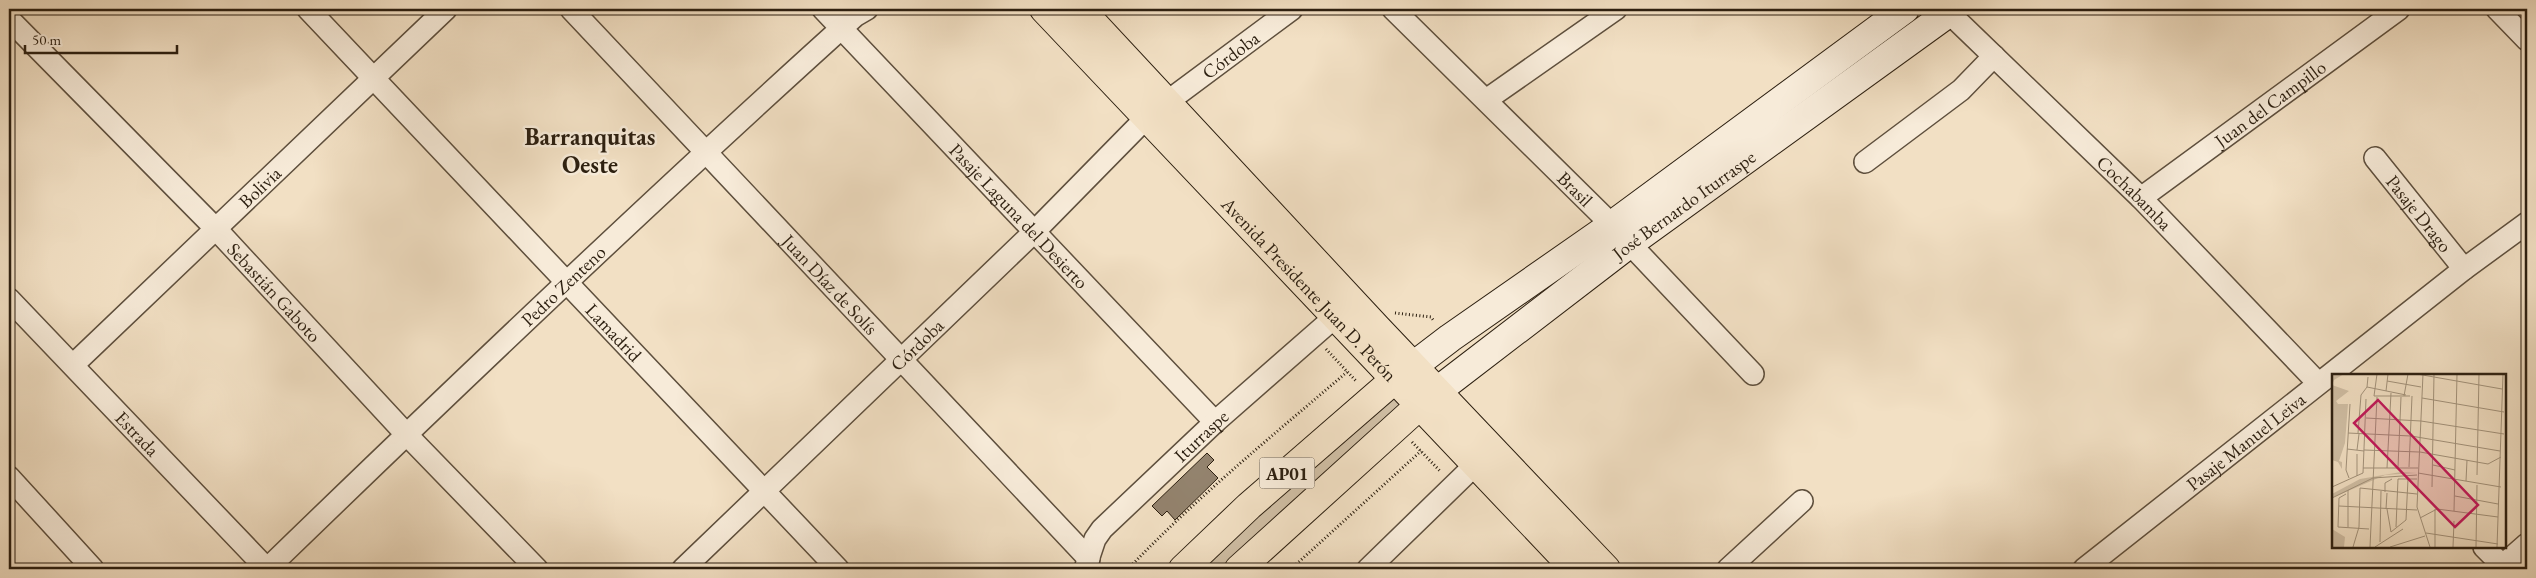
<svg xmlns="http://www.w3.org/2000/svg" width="2536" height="578" font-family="'EB Garamond',serif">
  <rect width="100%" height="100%" fill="#f2e0c4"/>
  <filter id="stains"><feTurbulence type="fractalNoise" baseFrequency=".004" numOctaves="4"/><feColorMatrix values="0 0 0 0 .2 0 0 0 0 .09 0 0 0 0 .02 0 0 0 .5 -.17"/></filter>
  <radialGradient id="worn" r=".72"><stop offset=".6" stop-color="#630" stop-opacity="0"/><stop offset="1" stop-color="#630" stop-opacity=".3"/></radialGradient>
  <path fill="#d0bfa5" stroke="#7e6f5a" d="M 1394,380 L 1419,406 L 1239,569 L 1183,569 Z"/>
  <path fill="#93836e" stroke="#2c1f10" d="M 1207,453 L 1214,460 L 1207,467 L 1218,478 L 1175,520 L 1167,511 L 1162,516 L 1152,506 Z"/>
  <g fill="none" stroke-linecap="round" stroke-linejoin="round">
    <g stroke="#5e4f3d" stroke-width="24">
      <g id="street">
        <path id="s1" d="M 308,9 L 838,569"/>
        <path id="s2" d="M 571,9 L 1089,559"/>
        <path id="s3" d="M 823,9 L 1215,422"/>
        <path id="s4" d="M 1393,9 L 1612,225 L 1753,374"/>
        <path id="s5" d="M 1945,9 L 2141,198 L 2318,383"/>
        <path d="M 2497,9 L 2527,40"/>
        <path id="s6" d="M 9,19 L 216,229 L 406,434 L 537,569"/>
        <path d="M 1486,100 L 1616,9"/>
        <path id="s7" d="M 1167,102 L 1292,9"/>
        <path id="s8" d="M 2375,158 L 2464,269"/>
        <path d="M 1865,162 L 1961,90 L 1994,56"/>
        <path id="s9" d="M 2141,198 L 2399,9"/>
        <path id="s10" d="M 9,299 L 267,569"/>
        <path id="s11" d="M 73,365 L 446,9"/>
        <path d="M 9,477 L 93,569"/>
        <path d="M 2484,547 L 2506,569"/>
        <path d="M 2502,566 L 2527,544"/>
        <path id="s12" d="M 267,569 C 460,382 655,196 855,16 L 867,9"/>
        <path id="s13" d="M 683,569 L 1034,232 L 1148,116"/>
        <path id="s14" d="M 1085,569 L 1095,539 L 1102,529 L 1215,422 L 1336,316"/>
        <path d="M 1368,569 L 1476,464"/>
        <path d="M 1728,569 L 1802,501"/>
        <path id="s15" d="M 2084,569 L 2464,269 L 2527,223"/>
      </g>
    </g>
    <g stroke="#2c1f10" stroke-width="30">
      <g id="secondary">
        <path d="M 1395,380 L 1450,338 L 1612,225 L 1905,9"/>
        <path id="s16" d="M 1419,405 L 1629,244 L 1954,9"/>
      </g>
    </g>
    <g stroke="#2c1f10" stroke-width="30">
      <g id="primary">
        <path id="s17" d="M 1044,9 L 1575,569"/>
        <path d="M 1080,9 L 1377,328 L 1606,569"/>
      </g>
    </g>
    <g stroke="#2c1f10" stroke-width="30">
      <g id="highway">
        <path d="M 1183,569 L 1249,506 L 1394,380"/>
        <path d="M 1239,569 L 1419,406"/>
      </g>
    </g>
    <g stroke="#2c1f10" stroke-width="3" stroke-dasharray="1 2.5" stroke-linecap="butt">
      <path d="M 1395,313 L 1431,317 L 1434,321"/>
      <path d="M 1326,349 L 1356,381"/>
      <path d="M 1412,442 L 1441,472"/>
      <path d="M 1128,569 C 1196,498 1272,436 1347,372"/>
      <path d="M 1291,569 L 1421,451"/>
    </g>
    <use href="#street" stroke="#f7ebd9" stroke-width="21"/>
    <use href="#secondary" stroke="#f7ebd9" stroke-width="28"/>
    <use href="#primary" stroke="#f2e0c4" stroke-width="28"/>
    <use href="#highway" stroke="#f2e0c4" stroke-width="28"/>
  </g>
  <g text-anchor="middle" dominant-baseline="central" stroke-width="5" stroke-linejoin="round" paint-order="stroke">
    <rect fill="#f7ebd9" stroke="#695c4c" stroke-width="1" x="1259.5" y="457.5" width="55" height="31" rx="4"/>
    <g font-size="18" font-weight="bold" fill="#2c1f10">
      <text x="1287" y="473">AP01</text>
    </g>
    <g font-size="19" fill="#2c1f10" stroke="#f7ebd9">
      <text stroke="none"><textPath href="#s7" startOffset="79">Córdoba</textPath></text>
      <text stroke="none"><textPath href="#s9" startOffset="160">Juan del Campillo</textPath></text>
      <text stroke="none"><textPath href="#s11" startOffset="258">Bolivia</textPath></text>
      <text stroke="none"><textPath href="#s4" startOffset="256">Brasil</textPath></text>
      <text stroke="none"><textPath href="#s5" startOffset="264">Cochabamba</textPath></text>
      <text stroke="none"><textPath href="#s16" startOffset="332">José Bernardo Iturraspe</textPath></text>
      <text stroke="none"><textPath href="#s8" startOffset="71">Pasaje Drago</textPath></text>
      <text stroke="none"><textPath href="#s3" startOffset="285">Pasaje Laguna del Desierto</textPath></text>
      <text stroke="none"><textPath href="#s2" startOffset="378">Juan Díaz de Solís</textPath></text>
      <text stroke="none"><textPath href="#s12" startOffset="410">Pedro Zenteno</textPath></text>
      <text stroke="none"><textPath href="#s17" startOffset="386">Avenida Presidente Juan D. Perón</textPath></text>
      <text stroke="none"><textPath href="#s6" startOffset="381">Sebastián Gaboto</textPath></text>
      <text stroke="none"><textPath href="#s1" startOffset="445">Lamadrid</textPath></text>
      <text stroke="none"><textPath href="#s13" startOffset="324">Córdoba</textPath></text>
      <text stroke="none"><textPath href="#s10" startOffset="186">Estrada</textPath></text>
      <text stroke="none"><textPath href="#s14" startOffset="180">Iturraspe</textPath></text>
      <text stroke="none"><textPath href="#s15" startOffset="206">Pasaje Manuel Leiva</textPath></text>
    </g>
    <g font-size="24" font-weight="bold" fill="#2c1f10" stroke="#f7ebd9">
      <text x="590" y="136">Barranquitas<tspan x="590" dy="28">Oeste</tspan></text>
    </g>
  </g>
  <g transform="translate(2332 374)">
    <rect width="174" height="174" fill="#f2e0c4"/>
    <path d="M 0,0 L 12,0 L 2,6 L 0,11 L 17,17 L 4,27 L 6,30 L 16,30 L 13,69 L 7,87 L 10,88 L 10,95 L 6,88 L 0,86 ZM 69,98 L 85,99 L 53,101 L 0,124 L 0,120 L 28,105 ZM 0,155 L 13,163 L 12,173 L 0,173 Z" fill="#d0bfa5"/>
    <path fill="none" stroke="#a3937c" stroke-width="1" d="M 45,0 L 42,22 L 78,22M 85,0 L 170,15M 91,0 L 85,133 L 98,173M 55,7 L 89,13M 35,13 L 74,21M 54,17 L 56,0M 72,22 L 76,0M 90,24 L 172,38M 34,44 L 89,47 L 172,60M 16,59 L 79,62 L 168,77M 26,59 L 29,21 L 35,13 L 36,3M 15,75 L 32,77M 25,76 L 27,60M 32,76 L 87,78M 88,78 L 156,90 L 169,83M 101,91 L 123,96M 66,93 L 69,23M 77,93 L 80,22M 31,94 L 86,94M 55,94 L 59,19M 86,99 L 169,113M 145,101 L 147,0M 25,102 L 25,80M 17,104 L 14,96 L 18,30M 66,105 L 85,105M 134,107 L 135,86M 0,113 L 31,99 L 34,25M 100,113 L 102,0M 28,114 L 85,120M 53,118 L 53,109 L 60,105M 14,120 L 7,124 L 6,153 L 37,155M 123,122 L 166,130M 0,124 L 41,104 L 85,101M 7,132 L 85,136M 54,135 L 55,119M 55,135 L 59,158 L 74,146 L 76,105M 103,135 L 103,173M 122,137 L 125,0M 88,144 L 105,135 L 166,143M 16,153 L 16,116M 64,153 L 66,105M 94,159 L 166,170M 48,168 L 49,117M 21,173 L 27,153 L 28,114M 38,173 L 45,23M 43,173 L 71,155M 58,173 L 93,162M 121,173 L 122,147M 144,173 L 145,111M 165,173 L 171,0"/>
    <path fill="#c2185b" fill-opacity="0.15" stroke="#c2185b" stroke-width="2.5" d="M 46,26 L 146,131 L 123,153 L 22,49 Z"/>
    <rect width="174" height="174" fill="none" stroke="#2c1f10" stroke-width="2.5"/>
  </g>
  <rect width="2536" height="578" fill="none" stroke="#f2e0c4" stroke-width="30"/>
  <rect x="10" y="10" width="2516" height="558" fill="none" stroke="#2c1f10" stroke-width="2.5"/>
  <rect x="15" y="15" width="2506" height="548" fill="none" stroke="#2c1f10"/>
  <path d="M25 45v8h152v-8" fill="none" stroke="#2c1f10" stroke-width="2.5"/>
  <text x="32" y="45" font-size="15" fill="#2c1f10" stroke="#f7ebd9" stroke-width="4" paint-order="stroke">50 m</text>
  <rect width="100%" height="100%" filter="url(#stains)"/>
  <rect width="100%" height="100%" fill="url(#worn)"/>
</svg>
